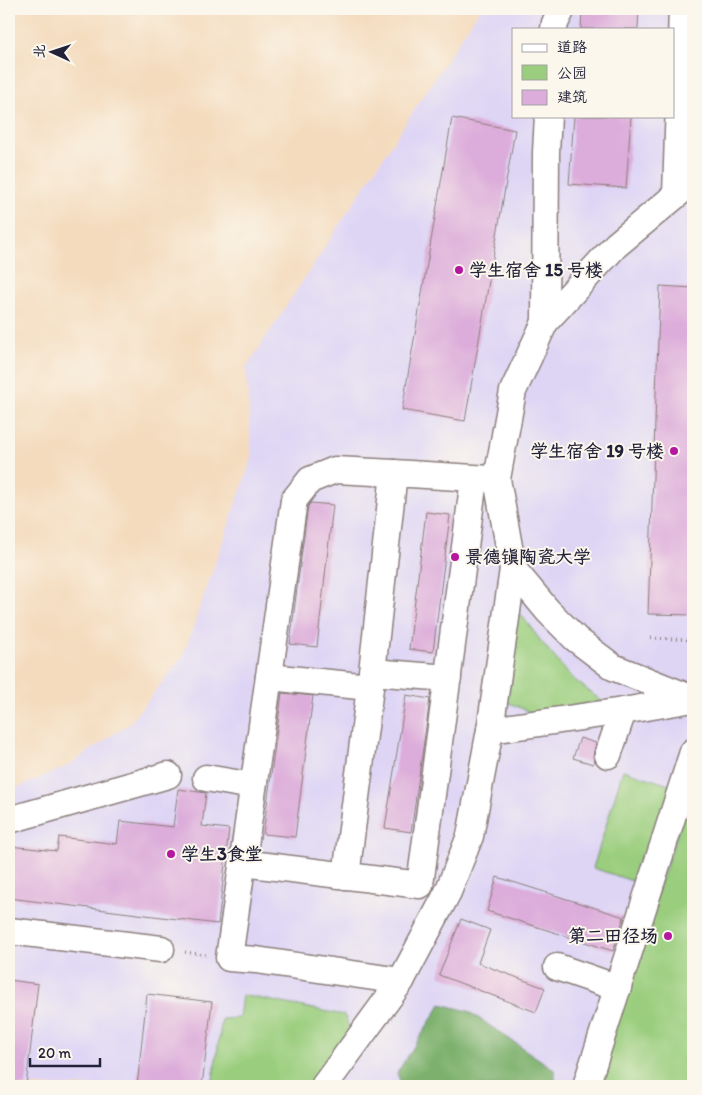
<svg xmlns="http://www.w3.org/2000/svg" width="702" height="1095" font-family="Itim,'LXGW WenKai TC',sans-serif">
  <rect width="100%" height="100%" fill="#fbf7ec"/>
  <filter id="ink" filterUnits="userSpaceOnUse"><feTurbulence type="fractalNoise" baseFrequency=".02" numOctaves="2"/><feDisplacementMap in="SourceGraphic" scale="10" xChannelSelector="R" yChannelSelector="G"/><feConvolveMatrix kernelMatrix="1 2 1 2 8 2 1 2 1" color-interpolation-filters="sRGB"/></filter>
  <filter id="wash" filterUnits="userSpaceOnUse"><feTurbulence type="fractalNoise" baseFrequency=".0096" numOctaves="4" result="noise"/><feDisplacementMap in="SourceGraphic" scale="20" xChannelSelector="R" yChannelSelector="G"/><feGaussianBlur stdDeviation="1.12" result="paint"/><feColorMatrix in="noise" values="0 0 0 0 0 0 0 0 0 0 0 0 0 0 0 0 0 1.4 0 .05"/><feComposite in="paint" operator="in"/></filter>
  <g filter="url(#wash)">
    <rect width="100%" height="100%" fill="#f4dbbe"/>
    <path fill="#ded5f5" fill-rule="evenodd" d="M 480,9 L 693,9 L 693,1086 L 9,1086 L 9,791 L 66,767 L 130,723 L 183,656 L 252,458 L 246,368 ZM 513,29 L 673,29 L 673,116 L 513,116 Z"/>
    <g fill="#9acd7d" stroke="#5e785c">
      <path d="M 517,609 L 540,640 L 571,677 L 603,702 L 532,713 L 507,702 Z"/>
      <path d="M 623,770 L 672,786 L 638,883 L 593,868 Z"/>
      <path d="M 693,786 L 693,1086 L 593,1086 Z"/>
      <path d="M 242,995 L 344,1015 L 356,1041 L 318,1086 L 212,1086 L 222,1019 L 239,1018 Z"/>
    </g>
    <path fill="#7bb06c" stroke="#4e6954" d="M 441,1004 L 468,1011 L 555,1070 L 555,1086 L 402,1086 L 397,1073 Z"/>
    <g id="blocks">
      <g fill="#dcacda">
        <path d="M 582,9 L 639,9 L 638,29 L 581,29 Z"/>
        <path d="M 574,116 L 631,116 L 626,188 L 569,184 Z"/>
        <path d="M 452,118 L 515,130 L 465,421 L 402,410 Z"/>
        <path d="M 660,286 L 693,288 L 693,615 L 648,614 Z"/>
        <path d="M 311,503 L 333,505 L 317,647 L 290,644 L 297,588 L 308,506 Z"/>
        <path d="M 426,512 L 450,515 L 433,652 L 409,649 Z"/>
        <path d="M 282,693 L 313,696 L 295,837 L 263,834 Z"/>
        <path d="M 406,695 L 430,699 L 411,832 L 385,828 Z"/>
        <path d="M 580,738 L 596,743 L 594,751 L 593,757 L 595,761 L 593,764 L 573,758 Z"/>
        <path d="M 178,789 L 206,793 L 202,826 L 229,829 L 218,924 L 9,898 L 9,846 L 57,851 L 59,837 L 117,844 L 120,821 L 173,827 Z"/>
        <path d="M 497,877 L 624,917 L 613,951 L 487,911 Z"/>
        <path d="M 461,919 L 490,930 L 478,963 L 545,988 L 536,1012 L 439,975 Z"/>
        <path d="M 9,980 L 38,984 L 26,1086 L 9,1086 Z"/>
        <path d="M 147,994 L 212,1002 L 202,1086 L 137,1086 Z"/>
      </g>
    </g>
  </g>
  <g filter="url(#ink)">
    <use href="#blocks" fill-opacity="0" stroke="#8b7e7c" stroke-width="1"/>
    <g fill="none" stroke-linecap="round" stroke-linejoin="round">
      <g stroke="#8b7e7c" stroke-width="29">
        <g id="minor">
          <path d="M 554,29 L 555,23 L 562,9"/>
          <path d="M 676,195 L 682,9"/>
          <path d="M 545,322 L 546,152 L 548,116"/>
          <path d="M 394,473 L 335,470 L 310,480 L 294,500 L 229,958 L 256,960 L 401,981"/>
          <path d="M 513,569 L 548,611 L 576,639 L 613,667 L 693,699"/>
          <path d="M 372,672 L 448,678"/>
          <path d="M 269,677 L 370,687"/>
          <path d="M 490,730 L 623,711 L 693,699"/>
          <path d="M 608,755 L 623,711"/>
          <path d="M 206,778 L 253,786"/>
          <path d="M 9,820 L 168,775"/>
          <path d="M 243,863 L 420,885 L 474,479"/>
          <path d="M 346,876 L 372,672 L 394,473 L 490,479"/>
          <path d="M 9,931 L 161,949"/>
          <path d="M 557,967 L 618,988"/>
          <path d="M 324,1086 L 401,981 L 448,892 L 470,836 L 490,730 L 513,569 L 497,479 L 513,391 L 545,322 L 616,245 L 693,181"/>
          <path d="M 586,1086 L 693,752"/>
        </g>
      </g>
      <g stroke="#8b7e7c" stroke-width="3" stroke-dasharray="1 4" stroke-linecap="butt">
        <path d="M 651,638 L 693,640"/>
        <path d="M 185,952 L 206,955"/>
      </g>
      <use href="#minor" stroke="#fff" stroke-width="26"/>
    </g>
  </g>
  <g fill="#b5179e" stroke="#fbf7ec" stroke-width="2">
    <circle cx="459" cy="270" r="5"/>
    <circle cx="674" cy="451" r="5"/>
    <circle cx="455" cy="557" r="5"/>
    <circle cx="171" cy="854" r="5"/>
    <circle cx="668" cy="936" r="5"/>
  </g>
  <g text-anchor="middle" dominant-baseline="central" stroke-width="4" stroke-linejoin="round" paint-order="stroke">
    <g font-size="18" font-weight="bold" fill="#22223b" stroke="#fbf7ec" text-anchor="start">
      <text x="469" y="270">学生宿舍 15 号楼</text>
      <text x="664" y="451" text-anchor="end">学生宿舍 19 号楼</text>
      <text x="465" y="557">景德镇陶瓷大学</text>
      <text x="181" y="854">学生3食堂</text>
      <text x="658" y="936" text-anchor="end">第二田径场</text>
    </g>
  </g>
  <rect width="702" height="1095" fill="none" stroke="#fbf7ec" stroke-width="30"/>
  <rect x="512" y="28" width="162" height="90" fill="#fbf7ec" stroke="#a4a2a5"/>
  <rect x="522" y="44" width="25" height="8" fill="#ffffff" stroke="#a4a2a5"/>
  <text x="557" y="52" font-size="15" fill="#22223b">道路</text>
  <rect x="522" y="65" width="25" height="15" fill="#9acd7d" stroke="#a4a2a5"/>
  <text x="557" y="78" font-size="15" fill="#22223b">公园</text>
  <rect x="522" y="90" width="25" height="15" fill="#dcacda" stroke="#a4a2a5"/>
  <text x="557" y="102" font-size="15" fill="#22223b">建筑</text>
  <g transform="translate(52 52) rotate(273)" stroke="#fbf7ec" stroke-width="4" paint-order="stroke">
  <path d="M0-4L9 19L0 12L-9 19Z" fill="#22223b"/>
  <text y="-8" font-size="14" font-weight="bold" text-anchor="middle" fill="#22223b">北</text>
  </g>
  <path d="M30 1058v8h70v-8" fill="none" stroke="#22223b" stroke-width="2.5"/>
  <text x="38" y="1058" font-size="15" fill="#22223b" stroke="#fbf7ec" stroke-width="4" paint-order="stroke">20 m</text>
</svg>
